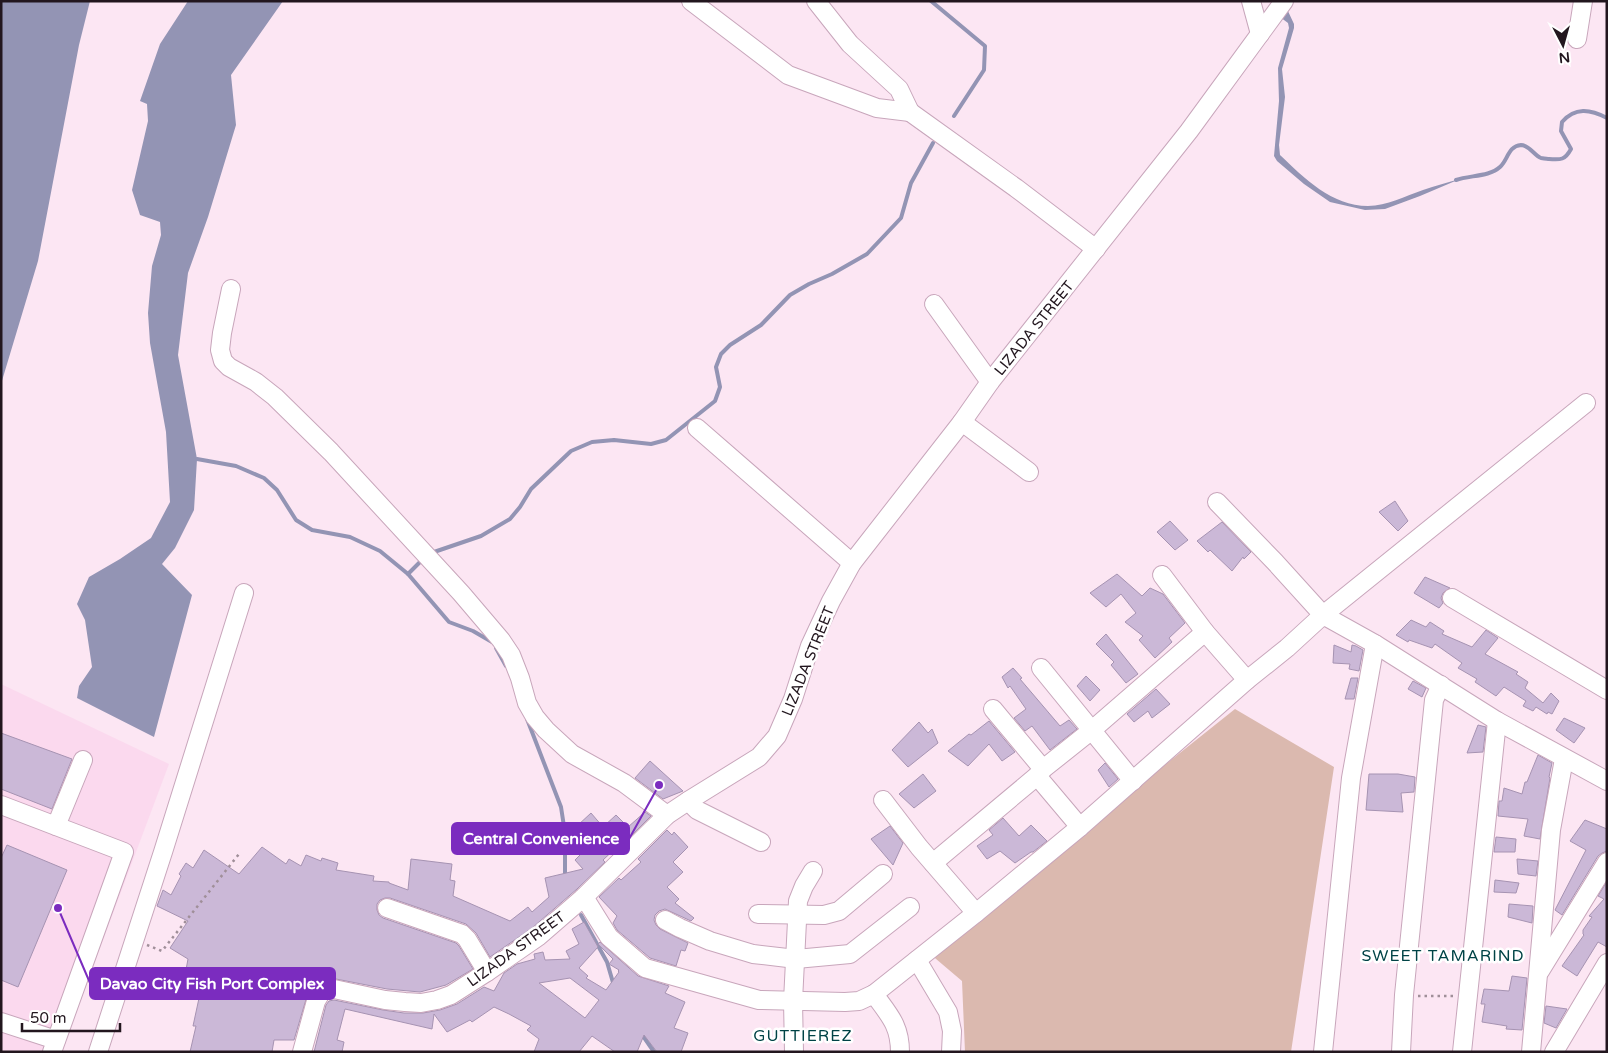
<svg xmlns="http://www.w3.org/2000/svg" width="1608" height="1053" font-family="'Varela Round',sans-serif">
  <rect width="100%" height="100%" fill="#fce6f3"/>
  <path fill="#fbd9ee" d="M 1,684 L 169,764 L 61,1052 L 1,1052 Z"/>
  <path fill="#dbb9af" d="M 1235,709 L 1334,767 L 1291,1052 L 965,1052 L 962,981 L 929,953 Z"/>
  <g fill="#9394b4">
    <path d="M 1,1 L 90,1 L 79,45 L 38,261 L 1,384 Z"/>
    <path d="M 188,1 L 283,1 L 231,75 L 236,125 L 208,217 L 188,273 L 178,355 L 197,459 L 194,510 L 175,548 L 162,564 L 192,595 L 154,737 L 77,698 L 79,686 L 92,667 L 85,620 L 77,604 L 89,577 L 120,559 L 151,538 L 170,502 L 166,432 L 150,343 L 148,313 L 152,266 L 161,235 L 160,222 L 140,215 L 132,190 L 148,121 L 147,104 L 140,101 L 160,44 Z"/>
    <path d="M 1287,9 L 1294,24 L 1294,28 L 1282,69 L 1285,97 L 1279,145 L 1280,155 C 1304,178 1332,206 1368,206 C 1387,206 1405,196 1423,190 C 1435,186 1448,182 1460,179 L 1420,196 L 1385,209 L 1365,210 L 1330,202 L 1304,184 L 1277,161 L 1274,156 L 1279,101 L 1278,68 L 1289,28 L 1288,23 L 1280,17 Z"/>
  </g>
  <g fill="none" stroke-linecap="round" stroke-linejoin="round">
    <g stroke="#9394b4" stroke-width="4">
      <path d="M 931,1 L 985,46 L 984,70 L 954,116"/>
      <path d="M 1456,180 C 1470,175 1489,177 1500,167 C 1508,160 1508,146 1521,145 C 1529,145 1534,155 1541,158 C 1541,158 1548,159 1549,159 C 1561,160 1565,160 1571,149 L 1561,131 L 1562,122 C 1575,107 1590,109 1607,118"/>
      <path d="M 197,459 L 236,466 L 264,478 L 277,490 L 296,520 L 312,530 L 350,537 L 380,551 L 408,574 L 449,622 L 473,631 L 492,642"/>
      <path d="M 434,552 L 481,536 L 510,519 L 520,507 L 531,489 L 571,451 L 592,442 L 614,440 L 651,444 L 666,440 L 715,401 L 720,387 L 716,367 L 721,354 L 730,345 L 761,325 L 790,295 L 809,284 L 832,274 L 867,254 L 901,218 L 911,183 L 933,143"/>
      <path d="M 408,574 L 422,560"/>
      <path d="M 496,648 L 506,666"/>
      <path d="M 527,719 L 561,807 L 565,833 L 565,877"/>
      <path d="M 581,915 L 607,962 L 614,986"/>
      <path d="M 641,1033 L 654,1052"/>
    </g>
  </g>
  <g fill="#cbb8d7" stroke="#a693b2" fill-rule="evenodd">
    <path d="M 1395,501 L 1408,521 L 1398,531 L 1379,512 Z"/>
    <path d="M 1170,521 L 1188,540 L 1175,550 L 1157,532 Z"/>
    <path d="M 1222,522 L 1251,552 L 1244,559 L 1243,557 L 1232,571 L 1210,550 L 1208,552 L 1197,541 Z"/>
    <path d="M 1117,574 L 1142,596 L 1150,588 L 1163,594 L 1185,623 L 1169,638 L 1172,642 L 1155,658 L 1139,640 L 1143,636 L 1125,622 L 1136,613 L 1121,594 L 1106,607 L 1090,593 Z"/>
    <path d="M 1425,577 L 1450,588 L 1443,593 L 1441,598 L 1443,603 L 1439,608 L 1414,593 Z"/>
    <path d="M 1411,620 L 1426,627 L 1430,622 L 1444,631 L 1442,634 L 1472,647 L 1486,630 L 1498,638 L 1485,654 L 1518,672 L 1516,674 L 1528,682 L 1525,688 L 1543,703 L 1551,693 L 1559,701 L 1552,714 L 1548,712 L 1547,714 L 1536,707 L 1533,711 L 1523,706 L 1526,701 L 1504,687 L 1496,696 L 1475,682 L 1477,679 L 1458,668 L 1462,663 L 1435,644 L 1432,648 L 1409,640 L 1408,642 L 1396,635 Z"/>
    <path d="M 1106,634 L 1138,674 L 1126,683 L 1111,665 L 1114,662 L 1096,644 Z"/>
    <path d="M 1334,645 L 1351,652 L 1352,645 L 1356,646 L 1363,650 L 1359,671 L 1349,669 L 1350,664 L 1333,663 Z"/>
    <path d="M 1013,668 L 1022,678 L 1020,679 L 1060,726 L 1069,720 L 1077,729 L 1050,750 L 1032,726 L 1025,731 L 1014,718 L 1026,709 L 1010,686 L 1008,688 L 1002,677 Z"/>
    <path d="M 1086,676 L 1100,690 L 1090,701 L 1077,686 Z"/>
    <path d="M 1351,678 L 1358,678 L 1354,699 L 1345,699 Z"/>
    <path d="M 1413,681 L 1426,688 L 1422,697 L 1408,689 Z"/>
    <path d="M 1156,689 L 1170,704 L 1152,718 L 1148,711 L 1134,722 L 1127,714 Z"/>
    <path d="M 1564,718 L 1585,728 L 1574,743 L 1556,730 Z"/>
    <path d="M 989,721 L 1015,752 L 1002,761 L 989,744 L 968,766 L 948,751 L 969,734 L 971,735 Z"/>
    <path d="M 919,722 L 928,733 L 932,729 L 938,743 L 908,767 L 892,750 Z"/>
    <path d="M 1478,725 L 1486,727 L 1483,752 L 1467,753 Z"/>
    <path d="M 1,733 L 72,759 L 52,809 L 1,789 Z"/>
    <path d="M 1538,755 L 1552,763 L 1549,777 L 1550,778 L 1540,839 L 1524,836 L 1528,819 L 1498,816 L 1499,801 L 1502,801 L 1504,788 L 1522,794 L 1525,782 L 1527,782 Z"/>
    <path d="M 650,761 L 683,791 L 663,799 L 635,778 Z"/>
    <path d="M 1105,763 L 1118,779 L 1109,787 L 1098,770 Z"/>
    <path d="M 923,774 L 936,791 L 914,808 L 899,794 Z"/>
    <path d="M 1369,774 L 1398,774 L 1415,777 L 1414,792 L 1401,793 L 1403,812 L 1366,810 Z"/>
    <path d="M 645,812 L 651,816 L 623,844 L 619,847 L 618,846 L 603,860 L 605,862 L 577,889 L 532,928 L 490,957 L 476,933 L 466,924 L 390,898 L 385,898 L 380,900 L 377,904 L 377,910 L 379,915 L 383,918 L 456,943 L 459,946 L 473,969 L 446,985 L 420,992 L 387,989 L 336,979 L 320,981 L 313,985 L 307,996 L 294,1040 L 274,1040 L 272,1052 L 190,1052 L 196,1026 L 193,1026 L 201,989 L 183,986 L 188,959 L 170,948 L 188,921 L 157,906 L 163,890 L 171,895 L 181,876 L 179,874 L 186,863 L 193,868 L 204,850 L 239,874 L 262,847 L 286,864 L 289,859 L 301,866 L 306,855 L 321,861 L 322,858 L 338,863 L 336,870 L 374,876 L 373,881 L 389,882 L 389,883 L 408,890 L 411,859 L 452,864 L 450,880 L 455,881 L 453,896 L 510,921 L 528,907 L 532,912 L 549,897 L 545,878 L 583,869 L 575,860 L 581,854 L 568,838 L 579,828 L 577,826 L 591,813 L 603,827 L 616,815 L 628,827 Z"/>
    <path d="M 1003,818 L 1019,836 L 1031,825 L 1047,841 L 1033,852 L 1031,852 L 1015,863 L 1000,851 L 987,859 L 977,846 L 993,835 L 989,830 Z"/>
    <path d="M 1585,820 L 1607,829 L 1607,851 L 1602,853 L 1598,856 L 1562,915 L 1555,910 L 1586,850 L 1570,841 Z"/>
    <path d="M 890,826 L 903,843 L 893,865 L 871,839 Z"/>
    <path d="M 667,830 L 672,835 L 674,832 L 688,847 L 673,862 L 683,872 L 667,887 L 679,899 L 675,903 L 694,918 L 691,921 L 665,909 L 659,911 L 655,915 L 654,920 L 656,925 L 660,929 L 688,943 L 685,951 L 681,950 L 676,966 L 650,958 L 617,930 L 613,923 L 617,916 L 599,897 L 619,878 L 621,880 L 641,862 L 638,859 Z"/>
    <path d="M 1496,837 L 1516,839 L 1515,852 L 1494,852 Z"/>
    <path d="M 7,845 L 67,870 L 18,987 L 1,980 L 1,858 Z"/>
    <path d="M 1517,859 L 1538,861 L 1536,876 L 1518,874 Z"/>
    <path d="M 1495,880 L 1519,883 L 1516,893 L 1494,892 Z"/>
    <path d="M 1606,883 L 1607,947 L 1598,942 L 1577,976 L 1562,966 L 1584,935 L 1583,934 L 1583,930 L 1592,917 L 1589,916 L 1604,899 L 1598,896 Z"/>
    <path d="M 1509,904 L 1533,906 L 1532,923 L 1508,917 Z"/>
    <path d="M 584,922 L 598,947 L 579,968 L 588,976 L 586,978 L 606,990 L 619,972 L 618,971 L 619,970 L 609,964 L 613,959 L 598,944 L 600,942 L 638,976 L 669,986 L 665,993 L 685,1002 L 674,1028 L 688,1033 L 681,1052 L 657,1052 L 644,1035 L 637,1052 L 615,1052 L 592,1036 L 579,1052 L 534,1052 L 539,1039 L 527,1030 L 531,1026 L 509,1014 L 494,1007 L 472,1022 L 470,1020 L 447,1032 L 434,1014 L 432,1029 L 345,1009 L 337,1040 L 344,1042 L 342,1052 L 314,1052 L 326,1005 L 329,1001 L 334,1000 L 383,1010 L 404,1013 L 423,1013 L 440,1010 L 457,1004 L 484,987 L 494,991 L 504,973 L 517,964 L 535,959 L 534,954 L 543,952 L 545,960 L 570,959 L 566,951 L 579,944 L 572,929 ZM 570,978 L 599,1000 L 585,1018 L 539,983 Z"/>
    <path d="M 1512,976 L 1527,978 L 1522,1030 L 1506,1029 L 1507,1026 L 1482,1022 L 1485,1004 L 1481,1004 L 1484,989 L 1509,991 Z"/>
    <path d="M 1546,1006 L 1567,1009 L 1556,1028 L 1544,1023 Z"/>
  </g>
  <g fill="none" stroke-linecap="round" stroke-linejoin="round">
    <g stroke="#c8a6bb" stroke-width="20">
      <g id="minor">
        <path d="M 691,1 L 788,75 L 877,108 L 910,112 L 899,89 L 850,44 L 816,1"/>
        <path d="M 1251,1 L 1260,34"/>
        <path d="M 1577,39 L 1583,1"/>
        <path d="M 910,112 L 1016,188 L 1096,249"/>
        <path d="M 231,289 L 222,333 L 220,350 L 223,361 L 229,367 L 256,382 L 275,397 L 331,452 L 461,593 L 501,640 L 511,655 L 520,678 L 527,703 L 535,717 L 546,730 L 572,754 L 624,783 L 667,815"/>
        <path d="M 934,304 L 990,382"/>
        <path d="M 962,422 L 1029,472"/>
        <path d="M 697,428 L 852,563"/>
        <path d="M 1217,502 L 1275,562 L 1323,615 L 1586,403"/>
        <path d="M 1162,575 L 1205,632 L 1247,680"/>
        <path d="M 1452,598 L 1607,690"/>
        <path d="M 1041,668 L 1133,781"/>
        <path d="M 993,709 L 1043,769"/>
        <path d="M 1037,776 L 1080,827"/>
        <path d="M 883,800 L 919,847 L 976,913"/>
        <path d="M 688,801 L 697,810 L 761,842"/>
        <path d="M 1,805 L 124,852 L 52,1052"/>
        <path d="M 56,826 L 83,760"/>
        <path d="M 933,863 L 1037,776 L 1043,769 L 1092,730 L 1205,632"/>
        <path d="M 584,897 L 609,937 L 645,968 L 759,1000 L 845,1002 L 859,1001 L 874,994 L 976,913 L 1080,827 L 1247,680 L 1287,648 L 1323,615 L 1375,644 L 1497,721 L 1607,781"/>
        <path d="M 387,908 L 462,934 L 467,939 L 487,972"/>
        <path d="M 758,914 L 824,915 L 839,911 L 883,874"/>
        <path d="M 665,920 L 680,928 L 710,941 L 753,954 L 796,959 L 850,954 L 910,907"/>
        <path d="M 917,960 L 948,1012 L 952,1031 L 951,1052"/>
        <path d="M 1540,971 L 1607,862"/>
        <path d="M 874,994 C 889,1015 900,1025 900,1052"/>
        <path d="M 1,1022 L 56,1040"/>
        <path d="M 98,1052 L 163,852 L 244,593"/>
        <path d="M 302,1052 L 316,1001 L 322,991 L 334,989 L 385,1000 L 405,1002 L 421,1003 L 437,1000 L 451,995 L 487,972 L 539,936 L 584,897 L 667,815 L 688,801 L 759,757 L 777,736 L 793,699 L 810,646 L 831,601 L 852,563 L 962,422 L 990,382 L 1189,131 L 1284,1"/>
        <path d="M 794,1052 L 793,1001 L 798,901 L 804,886 L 813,871"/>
        <path d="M 1323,1052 L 1351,778 L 1375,644"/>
        <path d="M 1401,1052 L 1404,995 L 1434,700 L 1441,685"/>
        <path d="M 1462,1052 L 1497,721"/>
        <path d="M 1531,1052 L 1551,830 L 1564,759"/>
        <path d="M 1554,1052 L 1607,963"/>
      </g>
    </g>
    <g stroke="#a08f99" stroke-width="2.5" stroke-dasharray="2.5 4" stroke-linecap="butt">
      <path d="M 147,945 L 162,951 L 239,854"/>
      <path d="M 1418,996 L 1453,996"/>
    </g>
    <use href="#minor" stroke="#fff" stroke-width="18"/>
  </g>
  <g text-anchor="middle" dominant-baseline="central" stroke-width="5" stroke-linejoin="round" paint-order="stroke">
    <g font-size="15" fill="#22161e" stroke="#fff">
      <text transform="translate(1034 328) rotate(-51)">LIZADA STREET</text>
      <text transform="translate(808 661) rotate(-68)">LIZADA STREET</text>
      <text transform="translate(516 949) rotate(-36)">LIZADA STREET</text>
    </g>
    <g font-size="16" letter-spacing="1" fill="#004346" stroke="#fff">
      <text x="1443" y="956">SWEET TAMARIND</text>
      <text x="803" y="1036">GUTTIEREZ</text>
    </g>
  </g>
  <path fill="none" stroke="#7b2cbf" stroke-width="2" d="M659 785L629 839M58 908L90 983"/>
  <g fill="#7b2cbf" stroke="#fff" stroke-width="2">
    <circle cx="659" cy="785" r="5"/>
    <circle cx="58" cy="908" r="5"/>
  </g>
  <g fill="#7b2cbf" stroke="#7b2cbf" stroke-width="2">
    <rect x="452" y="823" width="177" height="31" rx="5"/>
    <rect x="90" y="968" width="245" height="31" rx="5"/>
  </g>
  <g font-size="16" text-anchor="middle" font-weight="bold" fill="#fff">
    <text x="541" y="844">Central Convenience</text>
    <text x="212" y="989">Davao City Fish Port Complex</text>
  </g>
  <rect width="1608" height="1053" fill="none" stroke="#22161e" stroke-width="5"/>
  <g transform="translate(1563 45) rotate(174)" stroke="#ffffff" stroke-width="4" paint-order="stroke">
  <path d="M0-4L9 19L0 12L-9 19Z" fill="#22161e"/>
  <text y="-8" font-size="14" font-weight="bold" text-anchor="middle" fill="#22161e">N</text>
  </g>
  <path d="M22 1023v8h98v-8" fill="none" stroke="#22161e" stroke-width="2.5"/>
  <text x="30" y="1023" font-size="15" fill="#22161e" stroke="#ffffff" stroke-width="4" paint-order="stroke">50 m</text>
</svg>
